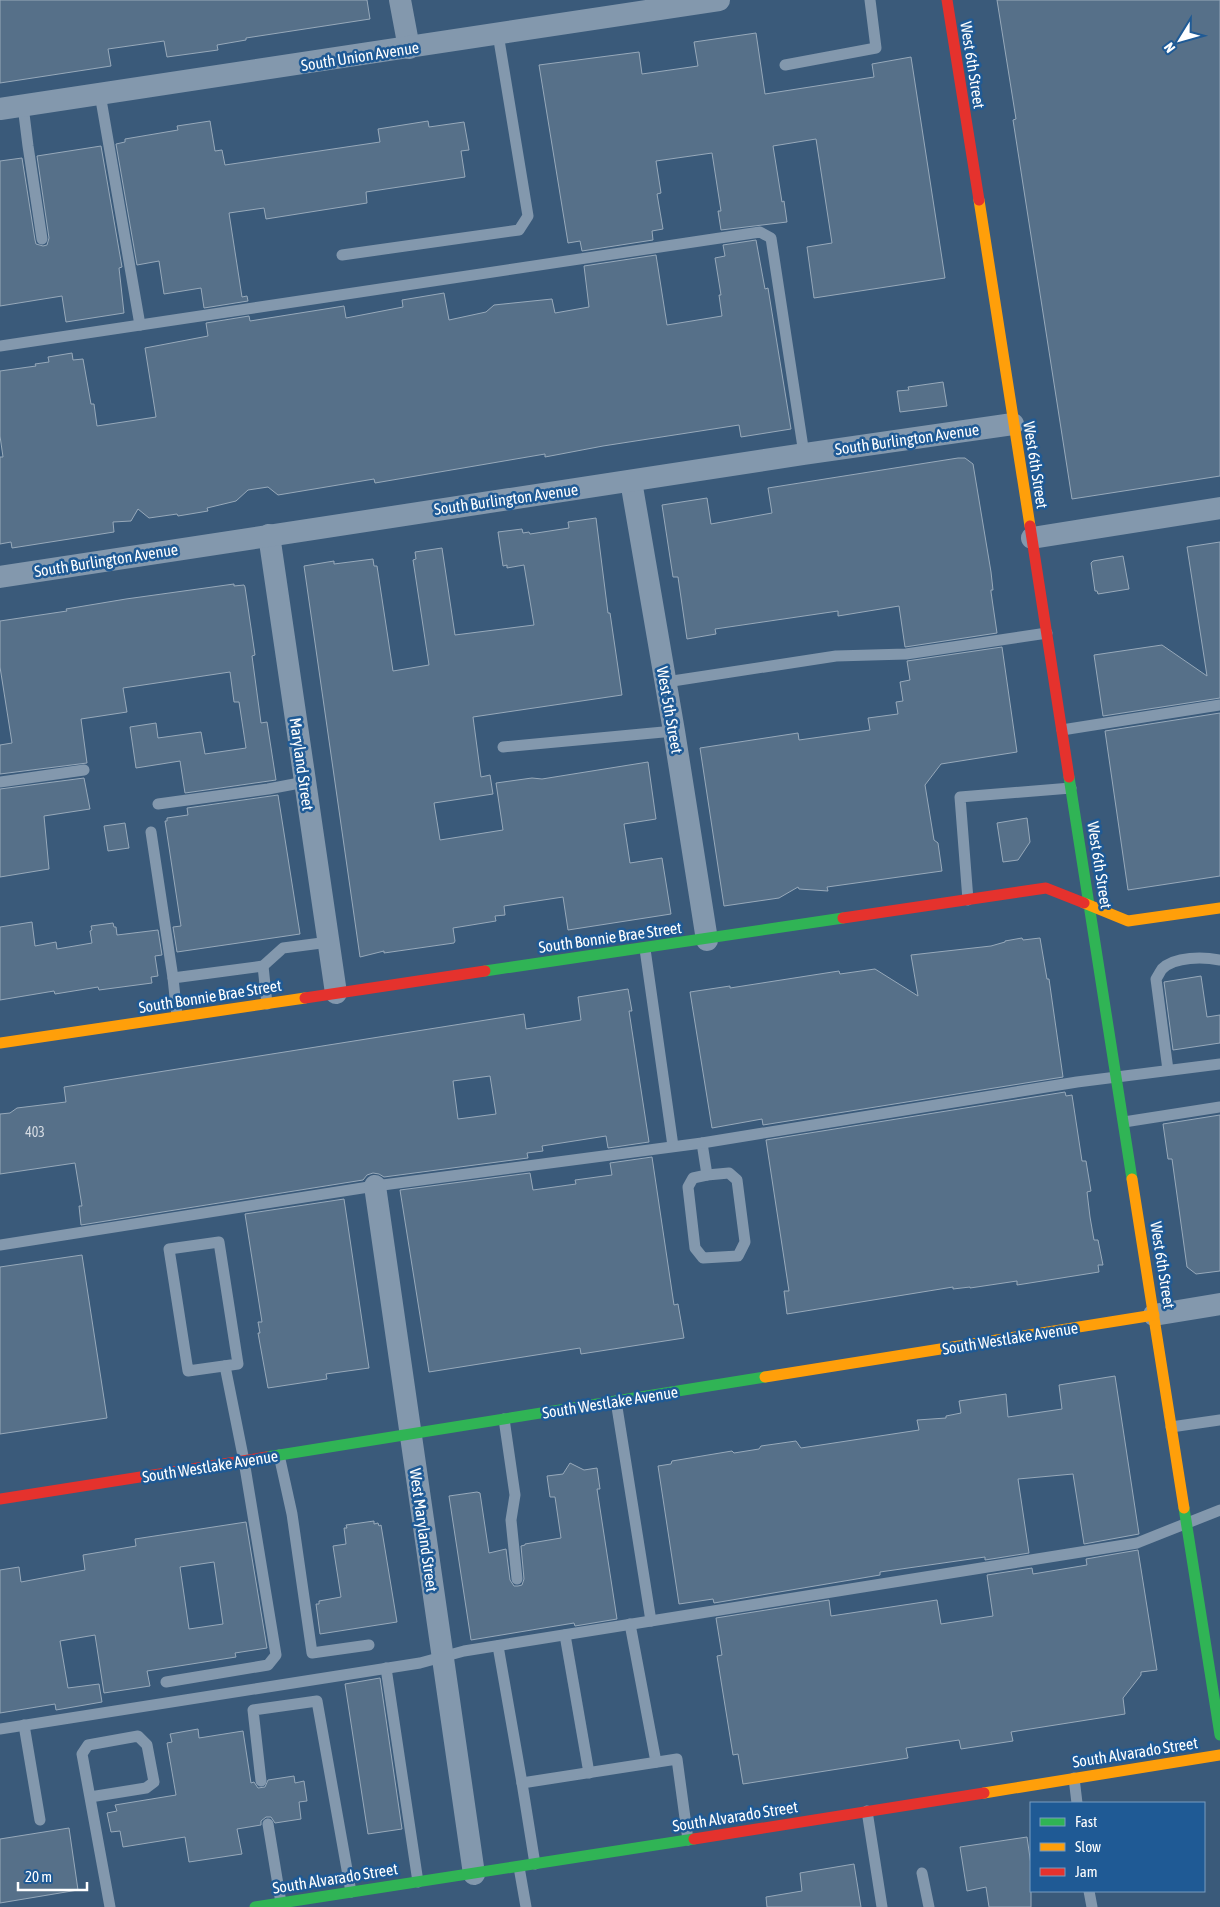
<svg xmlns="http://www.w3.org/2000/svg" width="1220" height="1907" font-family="'Asap Condensed',sans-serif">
  <rect width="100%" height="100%" fill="#3a5a7a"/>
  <g fill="#567089" stroke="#97a9ba" fill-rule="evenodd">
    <path d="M 0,0 L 367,0 L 370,19 L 246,38 L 246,40 L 217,45 L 218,50 L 167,57 L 164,41 L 108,49 L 111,66 L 0,83 Z"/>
    <path d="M 997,0 L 1220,0 L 1220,476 L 1072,499 L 1013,120 L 1016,119 Z"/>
    <path d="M 756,33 L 765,94 L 874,77 L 872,64 L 911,57 L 945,278 L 814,298 L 807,247 L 832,243 L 816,139 L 773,146 L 782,202 L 784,201 L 787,222 L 721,230 L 718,211 L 721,211 L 712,153 L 656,161 L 661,193 L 657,194 L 663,229 L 652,231 L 653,240 L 582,251 L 580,241 L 568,243 L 539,65 L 639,52 L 642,74 L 698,66 L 694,42 Z"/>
    <path d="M 210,121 L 215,151 L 222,150 L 225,165 L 380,142 L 378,129 L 428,121 L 429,127 L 464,122 L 469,150 L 461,151 L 465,177 L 366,192 L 367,203 L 266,219 L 264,208 L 229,213 L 242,297 L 247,296 L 248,301 L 204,308 L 201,288 L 164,294 L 159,261 L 137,265 L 116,144 L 125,142 L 125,139 L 178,130 L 177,126 Z"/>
    <path d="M 101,146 L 122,267 L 119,268 L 124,313 L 66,322 L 62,296 L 0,306 L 0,161 L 22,158 L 35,240 L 36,244 L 43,246 L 47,245 L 49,238 L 37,156 Z"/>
    <path d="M 756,240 L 765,289 L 768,288 L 791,429 L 741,437 L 739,425 L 603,446 L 545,457 L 545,454 L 375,483 L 374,479 L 278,495 L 268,487 L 248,490 L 236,501 L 207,508 L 208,511 L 178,516 L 177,514 L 149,518 L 138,509 L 131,521 L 113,522 L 114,532 L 12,548 L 11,542 L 0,544 L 0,457 L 3,457 L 0,436 L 0,371 L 36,366 L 35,364 L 49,362 L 48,357 L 72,353 L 73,360 L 83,359 L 91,404 L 94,404 L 97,426 L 156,417 L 145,348 L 208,336 L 206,323 L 249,316 L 250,321 L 344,306 L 346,318 L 403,307 L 402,300 L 444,293 L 449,320 L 486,312 L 494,305 L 552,299 L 555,313 L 589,307 L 584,266 L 656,255 L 667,325 L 722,316 L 719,295 L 721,295 L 715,258 L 725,256 L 723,245 Z"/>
    <path d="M 943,382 L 947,406 L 900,412 L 897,391 L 909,390 L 908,387 Z"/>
    <path d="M 958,458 L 965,458 L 973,464 L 991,572 L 993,590 L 991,590 L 991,592 L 997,633 L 905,647 L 899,606 L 838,616 L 838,611 L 715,629 L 716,634 L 687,639 L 678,577 L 673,577 L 662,505 L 707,498 L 711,524 L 772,513 L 768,488 Z"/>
    <path d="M 596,518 L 608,613 L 610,613 L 622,695 L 473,717 L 481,777 L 490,775 L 493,794 L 434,803 L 440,840 L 503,830 L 496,783 L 532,778 L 542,779 L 648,762 L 656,819 L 624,824 L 630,863 L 662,858 L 671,914 L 568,930 L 563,897 L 504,906 L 505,915 L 495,916 L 496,921 L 453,928 L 455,941 L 454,943 L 384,953 L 384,951 L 360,957 L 304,566 L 334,561 L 334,564 L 373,559 L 374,566 L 377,566 L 393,671 L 429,665 L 413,560 L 416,559 L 415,552 L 442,548 L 455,635 L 534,625 L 524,565 L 507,568 L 507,565 L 503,566 L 498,532 L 522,529 L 523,533 L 529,532 L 530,534 L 569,528 L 568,522 Z"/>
    <path d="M 1220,542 L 1220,698 L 1103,716 L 1094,655 L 1162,645 L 1207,676 L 1187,547 Z"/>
    <path d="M 1123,556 L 1129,589 L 1098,594 L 1097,591 L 1095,591 L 1091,563 L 1093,561 Z"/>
    <path d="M 234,584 L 234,586 L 244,585 L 245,587 L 255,655 L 252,656 L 261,723 L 267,722 L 276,780 L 185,793 L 180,761 L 136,768 L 130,727 L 156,723 L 158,738 L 201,732 L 205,754 L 246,748 L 239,702 L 234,702 L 230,672 L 123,688 L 127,712 L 81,719 L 87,763 L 0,774 L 0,745 L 12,743 L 0,667 L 0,621 L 67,611 L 66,609 L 126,599 Z"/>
    <path d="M 1002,647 L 1017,752 L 941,764 L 925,785 L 934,840 L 938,843 L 942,871 L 827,887 L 828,891 L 799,889 L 798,887 L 779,898 L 724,906 L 700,748 L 798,733 L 799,740 L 870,730 L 868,718 L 898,714 L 896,702 L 903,701 L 900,682 L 910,680 L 907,661 Z"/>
    <path d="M 1220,713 L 1220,876 L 1128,890 L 1105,731 Z"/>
    <path d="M 84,778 L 90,809 L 44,816 L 49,869 L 0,877 L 0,789 Z"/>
    <path d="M 278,795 L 300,934 L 177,952 L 173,927 L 181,926 L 165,821 L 167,821 L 167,818 L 188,815 L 187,808 Z"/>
    <path d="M 1027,818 L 1030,842 L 1018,860 L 1003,862 L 997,823 Z"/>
    <path d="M 125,823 L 129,848 L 108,851 L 104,826 Z"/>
    <path d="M 32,922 L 35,946 L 56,942 L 57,949 L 92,943 L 90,931 L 92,930 L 91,926 L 113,923 L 114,927 L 116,927 L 117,935 L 158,930 L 162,955 L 155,956 L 158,976 L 151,977 L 152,983 L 99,990 L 98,987 L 55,994 L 54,991 L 0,1000 L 0,927 Z"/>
    <path d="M 1022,938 L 1023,940 L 1040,938 L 1047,979 L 1049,979 L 1063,1077 L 763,1125 L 762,1119 L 712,1128 L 690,992 L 730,986 L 730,988 L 839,971 L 840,974 L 875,969 L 918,996 L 911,955 L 991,946 L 1005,942 L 1005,941 Z"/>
    <path d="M 1201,976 L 1207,1017 L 1220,1015 L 1220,1043 L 1173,1050 L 1164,982 Z"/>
    <path d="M 628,989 L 632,1011 L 629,1011 L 649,1142 L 608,1148 L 606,1136 L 542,1146 L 543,1151 L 527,1153 L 528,1158 L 384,1177 L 379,1174 L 373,1173 L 367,1175 L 363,1180 L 81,1225 L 79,1206 L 82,1206 L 75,1163 L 0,1174 L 0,1114 L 10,1113 L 17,1108 L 66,1102 L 64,1087 L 524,1014 L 526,1029 L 581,1020 L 578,997 ZM 490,1076 L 496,1114 L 458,1119 L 453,1081 Z"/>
    <path d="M 1065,1092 L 1066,1096 L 1072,1095 L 1082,1161 L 1086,1161 L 1091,1191 L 1087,1192 L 1090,1217 L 1094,1240 L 1098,1240 L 1103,1265 L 1098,1265 L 1099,1272 L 1017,1285 L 1017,1281 L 970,1288 L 970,1287 L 953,1289 L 953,1287 L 787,1314 L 784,1291 L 789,1291 L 766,1140 Z"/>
    <path d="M 1220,1115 L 1220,1271 L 1196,1274 L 1187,1267 L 1172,1159 L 1168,1159 L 1163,1124 Z"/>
    <path d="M 652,1157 L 674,1305 L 678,1304 L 684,1338 L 581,1354 L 580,1348 L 429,1372 L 400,1190 L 530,1173 L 533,1190 L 576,1184 L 575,1180 L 612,1175 L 610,1163 Z"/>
    <path d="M 344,1199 L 369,1368 L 326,1374 L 327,1379 L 268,1388 L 258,1333 L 260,1333 L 258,1322 L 262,1322 L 245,1214 Z"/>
    <path d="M 82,1255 L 107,1418 L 0,1434 L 0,1267 Z"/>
    <path d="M 1115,1376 L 1139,1534 L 1084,1544 L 1073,1474 L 1018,1479 L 1029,1553 L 985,1560 L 985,1557 L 880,1572 L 880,1575 L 714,1603 L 713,1599 L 679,1604 L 658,1466 L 671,1464 L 672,1461 L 732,1451 L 734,1453 L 759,1449 L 761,1446 L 796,1441 L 801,1448 L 919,1430 L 917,1420 L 946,1418 L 946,1416 L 961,1413 L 959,1401 L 1006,1394 L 1008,1417 L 1062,1409 L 1059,1385 Z"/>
    <path d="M 570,1463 L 584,1470 L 597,1468 L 600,1489 L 597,1489 L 617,1619 L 575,1626 L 574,1623 L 471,1640 L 449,1496 L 477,1492 L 480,1493 L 489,1553 L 506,1549 L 510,1580 L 514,1586 L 518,1586 L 522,1585 L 524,1579 L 521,1546 L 525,1545 L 525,1544 L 561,1538 L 555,1497 L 550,1497 L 547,1476 L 563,1474 Z"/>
    <path d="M 374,1521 L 374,1524 L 378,1523 L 379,1526 L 381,1525 L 397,1622 L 320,1634 L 316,1604 L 319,1604 L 319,1601 L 341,1597 L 333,1546 L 346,1544 L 344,1528 L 347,1528 L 346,1525 Z"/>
    <path d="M 246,1522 L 267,1648 L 235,1653 L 236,1657 L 147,1671 L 150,1686 L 104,1693 L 95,1635 L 60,1641 L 68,1688 L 99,1684 L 102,1702 L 56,1710 L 55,1704 L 0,1713 L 0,1570 L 19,1567 L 21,1582 L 85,1570 L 83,1555 L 136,1546 L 135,1539 ZM 214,1562 L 223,1624 L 189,1629 L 180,1567 Z"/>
    <path d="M 1138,1550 L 1157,1670 L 1141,1672 L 1141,1675 L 1123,1698 L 1125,1714 L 1011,1732 L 1013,1741 L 961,1749 L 959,1740 L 906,1748 L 908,1758 L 743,1784 L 738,1754 L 733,1755 L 717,1656 L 722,1655 L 716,1618 L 829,1600 L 831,1616 L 937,1600 L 941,1624 L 993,1616 L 987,1575 L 1032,1568 L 1033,1574 L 1087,1565 L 1086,1559 Z"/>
    <path d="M 380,1678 L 402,1829 L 368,1834 L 345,1684 Z"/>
    <path d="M 198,1729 L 199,1738 L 243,1731 L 251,1783 L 254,1782 L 258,1788 L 265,1787 L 268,1780 L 294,1776 L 295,1783 L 304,1781 L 307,1801 L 299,1802 L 301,1819 L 275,1823 L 271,1817 L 266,1817 L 261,1821 L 261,1825 L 237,1829 L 242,1854 L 189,1862 L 185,1837 L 123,1847 L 120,1831 L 111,1832 L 107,1813 L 117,1811 L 115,1805 L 176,1795 L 167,1743 L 172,1742 L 170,1734 Z"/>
    <path d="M 69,1828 L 78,1890 L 0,1903 L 0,1839 Z"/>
    <path d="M 1027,1837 L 1031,1865 L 1031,1907 L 989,1907 L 986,1887 L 967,1891 L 960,1847 Z"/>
    <path d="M 854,1864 L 861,1907 L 767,1907 L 766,1897 L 802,1891 L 800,1873 Z"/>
  </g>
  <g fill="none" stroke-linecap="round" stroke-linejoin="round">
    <g stroke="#8398ad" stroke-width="11">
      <path d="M 785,65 L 876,48 L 870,0"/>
      <path d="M 100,94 L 140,325"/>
      <path d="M 23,106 L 28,146 L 42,239"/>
      <path d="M 342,255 L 519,230 L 528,216 L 498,34"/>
      <path d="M 0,346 L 760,232 L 771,238 L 804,454"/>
      <path d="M 666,682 L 836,656 L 906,654 L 1047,633"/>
      <path d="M 1062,730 L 1220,705"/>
      <path d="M 503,747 L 674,731"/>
      <path d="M 0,782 L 84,770"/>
      <path d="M 158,804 L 268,789 L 305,782"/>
      <path d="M 151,832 L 173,978 L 177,1016"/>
      <path d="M 968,900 L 960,797 L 1071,788"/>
      <path d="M 645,949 L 673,1146"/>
      <path d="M 263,966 L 267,1004"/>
      <path d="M 173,978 L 263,966 L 283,948 L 329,942"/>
      <path d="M 1168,1070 L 1156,979 C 1158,976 1160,972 1162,969 C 1175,956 1204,957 1220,960"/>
      <path d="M 1124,1122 L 1220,1107"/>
      <path d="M 702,1143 L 707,1175"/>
      <path d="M 729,1173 L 737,1180 L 745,1242 L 738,1256 L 703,1258 L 695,1248 L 688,1187 L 693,1178 L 707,1175 Z"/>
      <path d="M 219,1242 L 238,1364 L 188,1371 L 169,1249 Z"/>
      <path d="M 0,1245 L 375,1186 L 702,1143 L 1077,1082 L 1220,1064"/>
      <path d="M 616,1401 L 651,1621"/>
      <path d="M 504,1419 L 515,1495 L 511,1520 L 517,1579"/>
      <path d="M 1171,1427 L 1220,1420"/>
      <path d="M 279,1455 L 292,1514 L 312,1653 L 369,1645"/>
      <path d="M 630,1624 L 656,1762"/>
      <path d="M 565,1635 L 589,1773"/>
      <path d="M 498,1646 L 522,1783"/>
      <path d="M 386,1668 L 418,1882"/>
      <path d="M 166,1682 L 268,1665 L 276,1655 L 244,1461 L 225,1366"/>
      <path d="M 24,1725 L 40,1820"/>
      <path d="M 0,1729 L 420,1663 L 464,1651 L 1137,1543 L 1220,1510"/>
      <path d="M 1074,1778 L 1077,1803"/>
      <path d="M 261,1781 L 253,1710 L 317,1701 L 351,1892"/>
      <path d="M 90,1797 L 146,1788 L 154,1782 L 147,1745 L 138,1736 L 88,1745 L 82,1754 L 110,1907"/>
      <path d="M 867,1811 L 882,1907"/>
      <path d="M 268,1824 L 281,1903"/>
      <path d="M 535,1864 L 522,1783 L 677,1759 L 688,1840"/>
      <path d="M 519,1867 L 526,1907"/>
      <path d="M 922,1873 L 929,1907"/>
      <path d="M 1089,1891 L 1092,1907"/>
    </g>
    <g stroke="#8398ad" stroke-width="22">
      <path d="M 400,0 L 409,48"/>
      <path d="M 0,109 L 719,0"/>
      <path d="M 631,481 L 674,731 L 707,940"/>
      <path d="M 269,535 L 336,993"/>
      <path d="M 1032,538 L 1220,508"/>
      <path d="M 0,577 L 804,454 L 1013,424"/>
      <path d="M 375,1186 L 474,1874"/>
      <path d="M 1154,1315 L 1220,1304"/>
    </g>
    <g stroke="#30b455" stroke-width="11">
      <path d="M 1069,777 L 1132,1179"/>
      <path d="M 485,971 L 843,918"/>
      <path d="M 267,1457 L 765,1377"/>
      <path d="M 1184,1508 L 1220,1735"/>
      <path d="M 255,1907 L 694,1839"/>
    </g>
    <g stroke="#ff9f0a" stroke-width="11">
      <path d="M 979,200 L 1030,526"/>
      <path d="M 1084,903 L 1128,921 L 1220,908"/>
      <path d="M 0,1043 L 305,998"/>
      <path d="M 1132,1179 L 1184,1508"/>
      <path d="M 765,1377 L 1154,1315"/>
      <path d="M 984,1793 L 1220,1755"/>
    </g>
    <g stroke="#e5322d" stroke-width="11">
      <path d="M 947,0 L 979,200"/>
      <path d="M 1030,526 L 1069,777"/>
      <path d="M 843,918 L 1046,888 L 1084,903"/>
      <path d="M 305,998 L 485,971"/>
      <path d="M 0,1499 L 267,1457"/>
      <path d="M 694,1839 L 984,1793"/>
    </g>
  </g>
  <g text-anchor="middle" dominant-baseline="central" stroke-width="5" stroke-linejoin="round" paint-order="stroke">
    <g font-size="14" fill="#d5dbe2">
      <text x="35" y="1132">403</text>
    </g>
    <g font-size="16" fill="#fff" stroke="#1f5a95">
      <text transform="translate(360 56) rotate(-9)">South Union Avenue</text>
      <text transform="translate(973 65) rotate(81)">West 6th Street</text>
      <text transform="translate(907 439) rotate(-8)">South Burlington Avenue</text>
      <text transform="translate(1036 465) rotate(81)">West 6th Street</text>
      <text transform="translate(506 499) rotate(-8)">South Burlington Avenue</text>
      <text transform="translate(106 560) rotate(-9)">South Burlington Avenue</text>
      <text transform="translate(670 710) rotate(80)">West 5th Street</text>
      <text transform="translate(302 764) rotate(82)">Maryland Street</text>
      <text transform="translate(1100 865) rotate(81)">West 6th Street</text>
      <text transform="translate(610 937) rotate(-8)">South Bonnie Brae Street</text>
      <text transform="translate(210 996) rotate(-9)">South Bonnie Brae Street</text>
      <text transform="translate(1163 1265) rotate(81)">West 6th Street</text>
      <text transform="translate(1010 1338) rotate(-9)">South Westlake Avenue</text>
      <text transform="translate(610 1402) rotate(-9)">South Westlake Avenue</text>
      <text transform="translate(210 1466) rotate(-9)">South Westlake Avenue</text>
      <text transform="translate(424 1530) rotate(82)">West Maryland Street</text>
      <text transform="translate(1135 1752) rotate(-9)">South Alvarado Street</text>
      <text transform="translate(735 1816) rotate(-9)">South Alvarado Street</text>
      <text transform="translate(335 1878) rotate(-9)">South Alvarado Street</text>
    </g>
  </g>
  <rect x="1030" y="1802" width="175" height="90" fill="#1f5a95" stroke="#799cbf"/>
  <rect x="1040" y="1818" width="25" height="8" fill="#30b455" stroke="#799cbf"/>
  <text x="1075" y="1827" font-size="15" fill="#ffffff">Fast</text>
  <rect x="1040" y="1843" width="25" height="8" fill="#ff9f0a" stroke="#799cbf"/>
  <text x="1075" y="1852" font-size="15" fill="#ffffff">Slow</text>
  <rect x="1040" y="1868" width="25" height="8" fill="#e5322d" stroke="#799cbf"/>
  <text x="1075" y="1877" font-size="15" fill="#ffffff">Jam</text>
  <g transform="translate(1180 40) rotate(233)" stroke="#1f5a95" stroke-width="4" paint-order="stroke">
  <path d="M0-4L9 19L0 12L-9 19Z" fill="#ffffff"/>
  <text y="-8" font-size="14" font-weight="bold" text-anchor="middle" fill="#ffffff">N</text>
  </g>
  <path d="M18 1882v8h69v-8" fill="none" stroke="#ffffff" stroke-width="2.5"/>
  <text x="25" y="1882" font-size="15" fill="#ffffff" stroke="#1f5a95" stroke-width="4" paint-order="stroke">20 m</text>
</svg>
